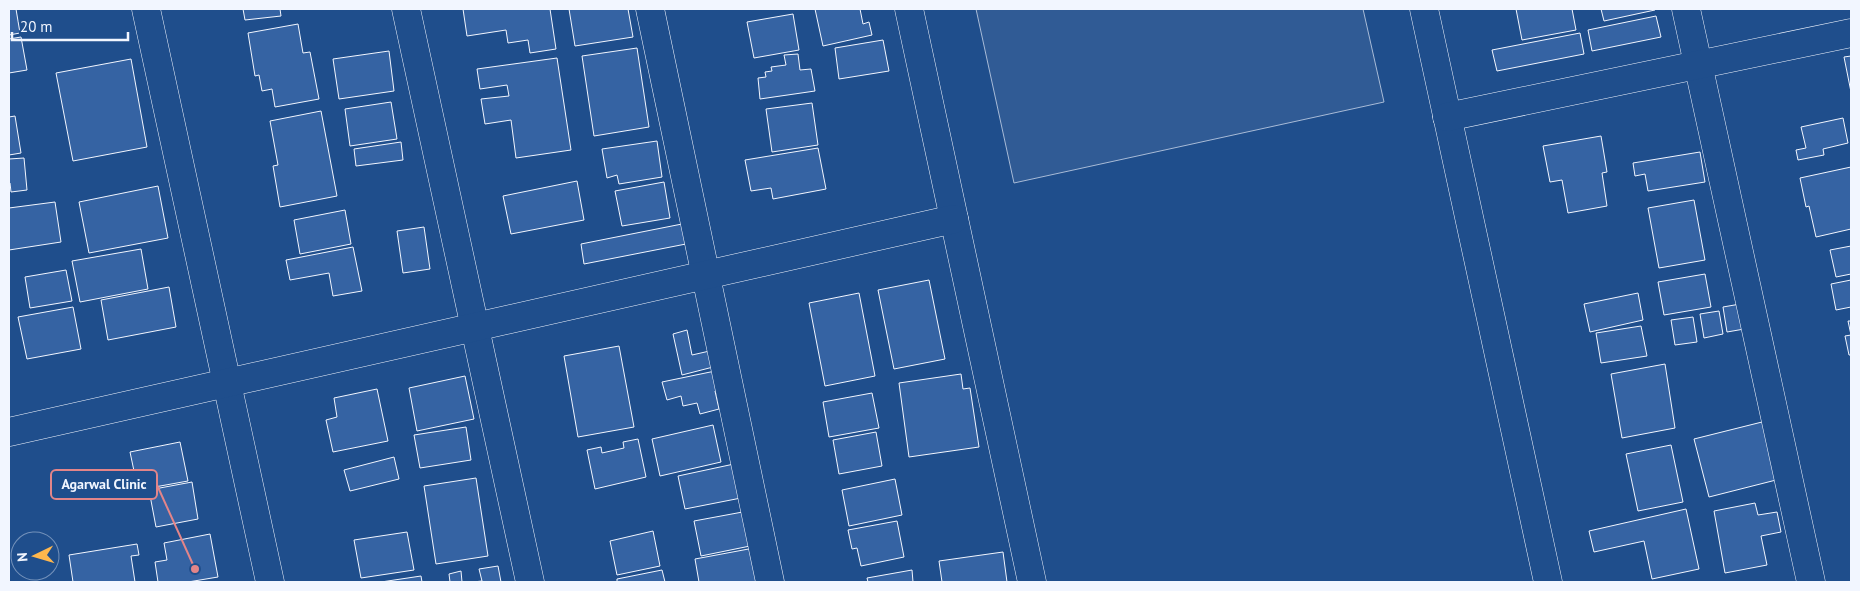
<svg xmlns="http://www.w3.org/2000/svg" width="1860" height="591" font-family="'PT Sans',sans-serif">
  <rect width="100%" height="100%" fill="#1f4e8c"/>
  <path fill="#305b95" stroke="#a8bbd7" d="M 976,9 L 1363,9 L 1384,102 L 1014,183 Z"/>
  <g fill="#3563a3" stroke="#f2f6ff">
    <path d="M 9,9 L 16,9 L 20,33 L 9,35 Z"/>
    <path d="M 243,9 L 280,9 L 281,16 L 245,20 Z"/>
    <path d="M 463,9 L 550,9 L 556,49 L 530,53 L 528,40 L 508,43 L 506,30 L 467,36 Z"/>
    <path d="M 569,9 L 628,9 L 633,37 L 575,46 Z"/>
    <path d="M 815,9 L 860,9 L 863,24 L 869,22 L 872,35 L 823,46 Z"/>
    <path d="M 1516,9 L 1572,9 L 1576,30 L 1522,40 Z"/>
    <path d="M 1601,9 L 1655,9 L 1655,10 L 1604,21 Z"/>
    <path d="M 793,14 L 799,50 L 754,58 L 747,22 Z"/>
    <path d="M 1656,16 L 1661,37 L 1592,51 L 1588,30 Z"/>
    <path d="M 298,24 L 303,53 L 310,52 L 319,99 L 275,107 L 272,89 L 262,91 L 259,75 L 255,76 L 248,33 Z"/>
    <path d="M 1580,33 L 1584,54 L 1497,71 L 1492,50 Z"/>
    <path d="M 21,37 L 27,70 L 9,73 L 9,39 Z"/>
    <path d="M 883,40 L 889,71 L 839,79 L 835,48 Z"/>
    <path d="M 637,48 L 649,127 L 594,136 L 582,56 Z"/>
    <path d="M 389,51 L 394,91 L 339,99 L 333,59 Z"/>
    <path d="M 798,54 L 800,70 L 811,69 L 815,91 L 760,99 L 758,78 L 766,77 L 765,72 L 772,71 L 771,67 L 786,65 L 784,55 Z"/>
    <path d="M 1851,56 L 1851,92 L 1844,57 Z"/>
    <path d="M 557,58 L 571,150 L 516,158 L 511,120 L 485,124 L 481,99 L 509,96 L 507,85 L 480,89 L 477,69 Z"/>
    <path d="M 131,59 L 147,147 L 73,161 L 56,73 Z"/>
    <path d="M 391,102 L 397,139 L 350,146 L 345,109 Z"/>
    <path d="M 812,103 L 818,145 L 772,152 L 766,109 Z"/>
    <path d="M 321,111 L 337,196 L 280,207 L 273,166 L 278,165 L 270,121 Z"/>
    <path d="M 15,116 L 21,153 L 9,155 L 9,117 Z"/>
    <path d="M 1843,118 L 1848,143 L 1823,149 L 1824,155 L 1798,160 L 1796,150 L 1806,148 L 1801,127 Z"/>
    <path d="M 1601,136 L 1607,172 L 1602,173 L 1607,206 L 1568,213 L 1562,180 L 1550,182 L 1543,146 Z"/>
    <path d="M 657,141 L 662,177 L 619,184 L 617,175 L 607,178 L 602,149 Z"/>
    <path d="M 401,142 L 403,160 L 356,166 L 354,149 Z"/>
    <path d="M 818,148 L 826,189 L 773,199 L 771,188 L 751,191 L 745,160 Z"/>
    <path d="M 1700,152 L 1705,182 L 1648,191 L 1645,174 L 1635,176 L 1633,163 Z"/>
    <path d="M 24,158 L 27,190 L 11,192 L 10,183 L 9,183 L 9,159 Z"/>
    <path d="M 1851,167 L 1851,229 L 1816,237 L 1809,206 L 1806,207 L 1800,178 Z"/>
    <path d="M 577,181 L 584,220 L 511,234 L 503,196 Z"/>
    <path d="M 664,182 L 670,218 L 622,226 L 615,191 Z"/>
    <path d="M 158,186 L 168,238 L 89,253 L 79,202 Z"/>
    <path d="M 1694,200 L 1705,260 L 1659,268 L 1648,208 Z"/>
    <path d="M 55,202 L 61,242 L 9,250 L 9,208 Z"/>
    <path d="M 345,210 L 351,244 L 300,254 L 294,220 Z"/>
    <path d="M 687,223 L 691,243 L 584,264 L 581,244 Z"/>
    <path d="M 424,227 L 430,269 L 403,273 L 397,231 Z"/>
    <path d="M 1851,246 L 1851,274 L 1836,277 L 1830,250 Z"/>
    <path d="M 353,247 L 362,291 L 333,296 L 329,273 L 290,280 L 286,260 Z"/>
    <path d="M 141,249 L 148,289 L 80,302 L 72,261 Z"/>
    <path d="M 66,270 L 72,301 L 30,308 L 25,277 Z"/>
    <path d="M 1705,274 L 1711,307 L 1664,315 L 1658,282 Z"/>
    <path d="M 929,280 L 945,359 L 894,369 L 878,290 Z"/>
    <path d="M 1851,280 L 1851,307 L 1836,310 L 1831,284 Z"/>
    <path d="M 169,287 L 176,327 L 108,340 L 101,300 Z"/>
    <path d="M 859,293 L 875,376 L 825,386 L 809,303 Z"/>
    <path d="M 1638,293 L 1643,320 L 1590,332 L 1584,304 Z"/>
    <path d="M 1746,303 L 1750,328 L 1727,332 L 1723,307 Z"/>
    <path d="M 73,307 L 81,349 L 27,359 L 18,317 Z"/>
    <path d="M 1719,311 L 1723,334 L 1704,338 L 1700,314 Z"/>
    <path d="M 1693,317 L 1697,342 L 1675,345 L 1671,320 Z"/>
    <path d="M 1848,321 L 1851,321 L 1851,355 L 1849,355 L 1845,336 L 1851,335 Z"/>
    <path d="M 1641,326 L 1647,356 L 1601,363 L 1596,333 Z"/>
    <path d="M 687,330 L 692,355 L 714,350 L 717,366 L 682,375 L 673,334 Z"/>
    <path d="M 619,346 L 634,427 L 578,437 L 564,356 Z"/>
    <path d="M 1665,364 L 1675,428 L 1622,438 L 1611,374 Z"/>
    <path d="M 720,370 L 725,389 L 715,391 L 719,409 L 700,414 L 697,403 L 683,406 L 681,396 L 667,400 L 662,382 Z"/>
    <path d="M 961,374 L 963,389 L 970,388 L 979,447 L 909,457 L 899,383 Z"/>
    <path d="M 465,376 L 474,419 L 417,431 L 409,388 Z"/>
    <path d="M 377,389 L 388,441 L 333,452 L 326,420 L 337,417 L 334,398 Z"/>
    <path d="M 872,393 L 879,428 L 829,437 L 823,402 Z"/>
    <path d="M 1766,421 L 1780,479 L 1709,497 L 1694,439 Z"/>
    <path d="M 713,425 L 721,462 L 660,476 L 652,439 Z"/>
    <path d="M 466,427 L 471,460 L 420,468 L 414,435 Z"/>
    <path d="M 876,432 L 882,466 L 839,474 L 833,440 Z"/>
    <path d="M 638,439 L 646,477 L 595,489 L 587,450 L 601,447 L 602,453 L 624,448 L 623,442 Z"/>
    <path d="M 180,442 L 188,481 L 138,490 L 130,452 Z"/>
    <path d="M 1671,445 L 1683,502 L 1638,511 L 1626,454 Z"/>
    <path d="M 394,457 L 399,479 L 350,491 L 344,470 Z"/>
    <path d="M 734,464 L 741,498 L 685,509 L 678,476 Z"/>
    <path d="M 476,478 L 488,556 L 436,564 L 424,486 Z"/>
    <path d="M 895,479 L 902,515 L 849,526 L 842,490 Z"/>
    <path d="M 192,482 L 198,519 L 156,527 L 149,490 Z"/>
    <path d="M 1755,503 L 1758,515 L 1777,512 L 1781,532 L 1761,536 L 1767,565 L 1725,573 L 1714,511 Z"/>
    <path d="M 1686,509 L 1699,569 L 1652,579 L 1644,541 L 1594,552 L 1589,531 Z"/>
    <path d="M 748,511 L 755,545 L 701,556 L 694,521 Z"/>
    <path d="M 897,521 L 904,557 L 861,566 L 857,548 L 852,549 L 848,530 Z"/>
    <path d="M 653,531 L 660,566 L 617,575 L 610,541 Z"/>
    <path d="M 407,532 L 414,570 L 361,578 L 354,540 Z"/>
    <path d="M 210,534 L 218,577 L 188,582 L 158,582 L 155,562 L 167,560 L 164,543 Z"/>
    <path d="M 137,544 L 139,555 L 131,556 L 135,582 L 73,582 L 69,555 Z"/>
    <path d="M 754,548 L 760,582 L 699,582 L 695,559 Z"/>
    <path d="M 1003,552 L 1007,582 L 942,582 L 939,561 Z"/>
    <path d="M 498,566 L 501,582 L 473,582 L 482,581 L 479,569 Z"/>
    <path d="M 662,570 L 665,582 L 617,582 L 617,579 Z"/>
    <path d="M 912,570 L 913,582 L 868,582 L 867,578 Z"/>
    <path d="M 461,571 L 462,582 L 450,582 L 449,574 Z"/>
    <path d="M 421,576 L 422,582 L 381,582 Z"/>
  </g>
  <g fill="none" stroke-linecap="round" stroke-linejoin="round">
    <g stroke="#f2f6ff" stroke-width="29">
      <g id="street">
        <path d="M 146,9 L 270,582"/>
        <path d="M 406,9 L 530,582"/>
        <path d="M 650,9 L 770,582"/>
        <path d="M 909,9 L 1032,582"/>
        <path d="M 1424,9 L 1548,582"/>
        <path d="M 1686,9 L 1811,582"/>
        <path d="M 1447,117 L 1851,33"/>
        <path d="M 9,432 L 954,219"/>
      </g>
    </g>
    <use href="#street" stroke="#1f4e8c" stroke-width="28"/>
  </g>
  <path fill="none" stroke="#e38589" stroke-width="2" d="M195 569L157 485"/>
  <circle fill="#e38589" stroke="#1f4e8c" stroke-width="2" cx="195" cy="569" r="5"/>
  <rect fill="#1f4e8c" stroke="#e38589" stroke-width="2" x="51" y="470" width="106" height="29" rx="5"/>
  <g font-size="14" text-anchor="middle" font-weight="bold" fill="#f2f6ff">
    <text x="104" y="489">Agarwal Clinic</text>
  </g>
  <rect width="1860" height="591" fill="none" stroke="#f2f6ff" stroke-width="20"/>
  <g transform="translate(35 556) rotate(265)"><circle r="24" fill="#1f4e8c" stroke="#7391ba"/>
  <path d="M0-4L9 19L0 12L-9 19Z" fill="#ffb74d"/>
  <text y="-8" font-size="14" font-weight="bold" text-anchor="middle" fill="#f2f6ff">N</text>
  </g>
  <path d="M12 32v8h116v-8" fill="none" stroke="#f2f6ff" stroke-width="2.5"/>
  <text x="20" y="32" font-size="15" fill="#f2f6ff" stroke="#1f4e8c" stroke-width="4" paint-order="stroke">20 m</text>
</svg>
